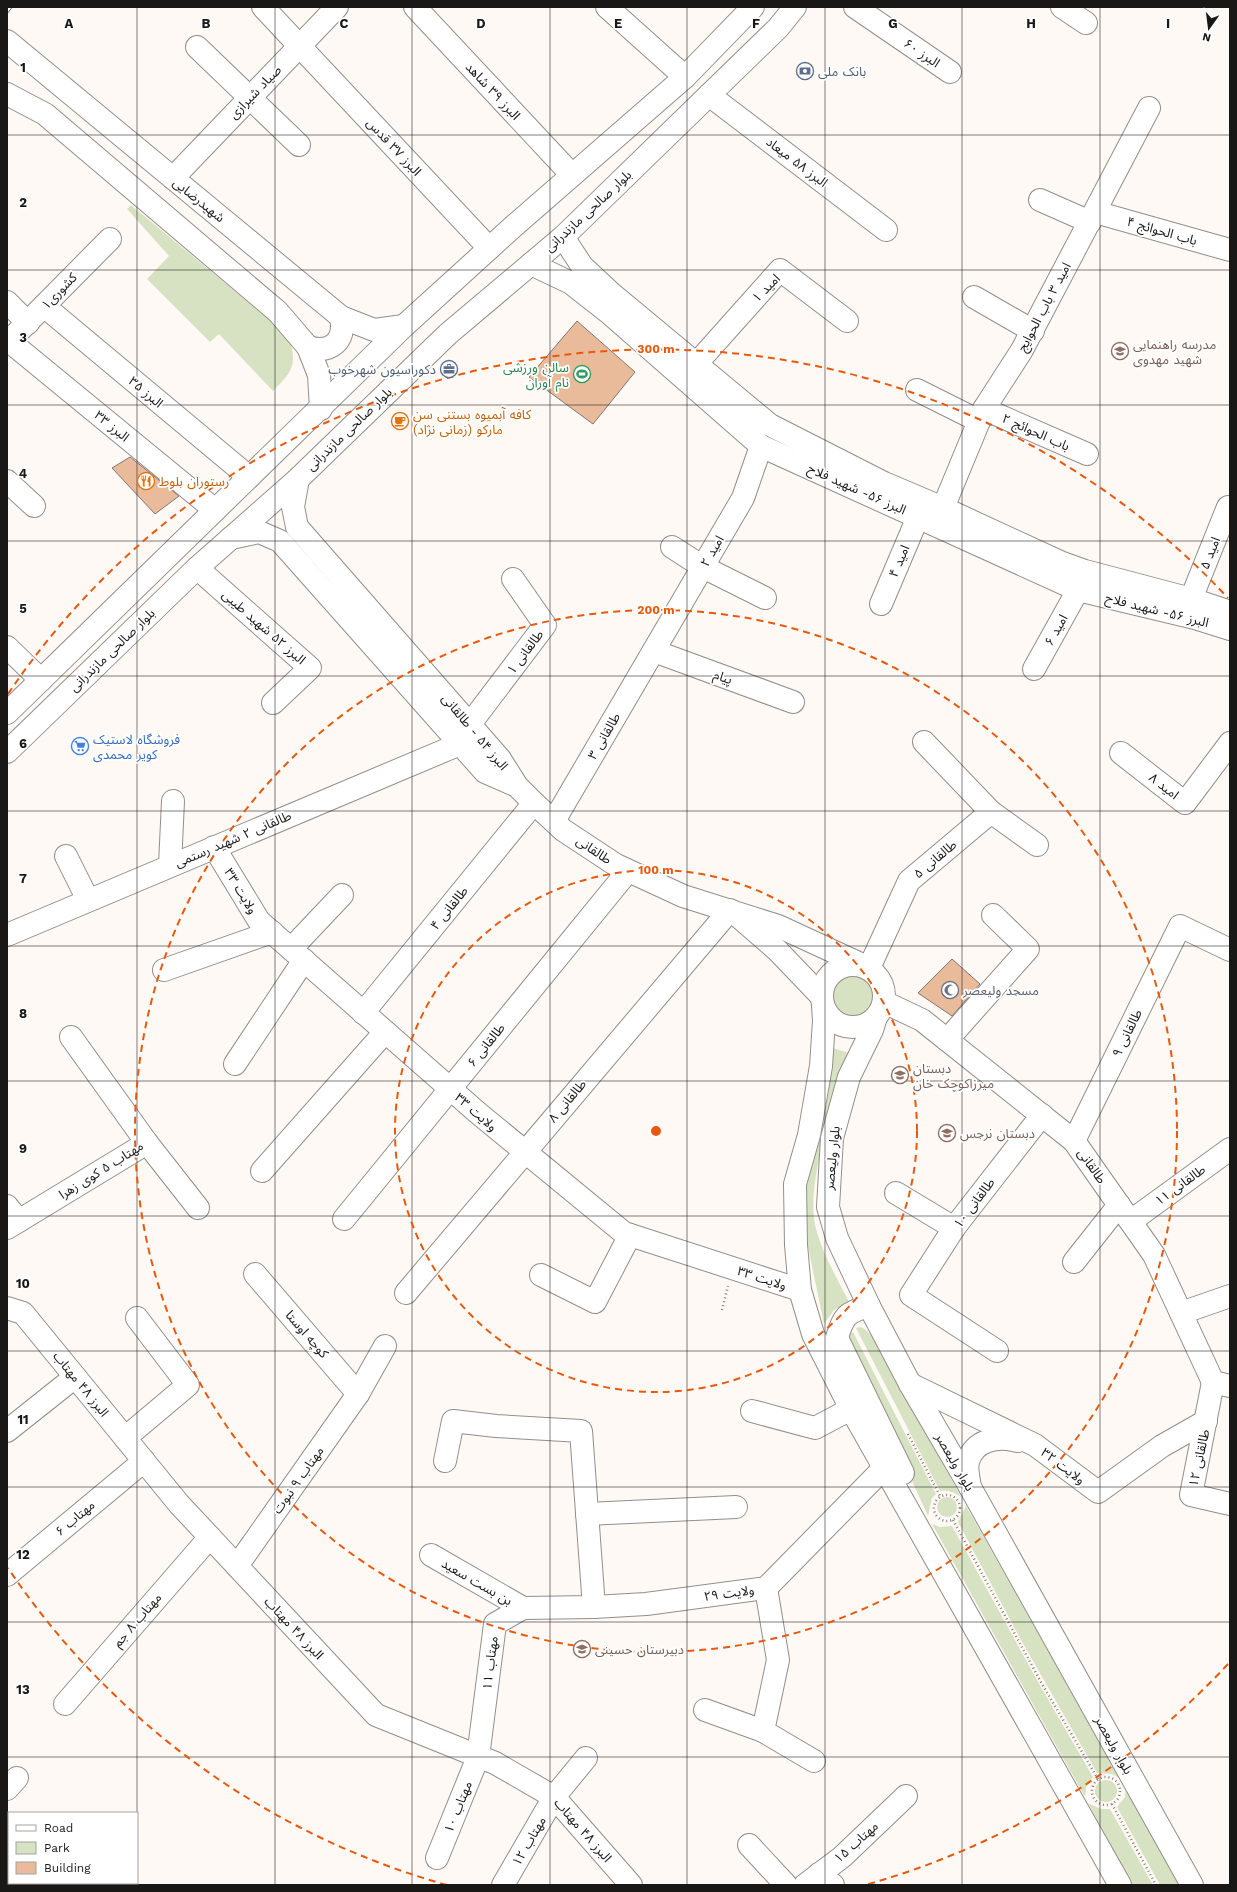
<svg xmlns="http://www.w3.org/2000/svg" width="1237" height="1892" font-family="'Work Sans','Noto Sans Arabic',sans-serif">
  <rect width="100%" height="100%" fill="#fef9f5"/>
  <g fill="#d7e2c2">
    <path d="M 131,205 L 289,336 C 297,365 294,370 273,391 L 219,334 L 210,342 L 147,279 L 169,256 L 127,209 Z"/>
    <circle cx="853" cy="996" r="23"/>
    <path d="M 833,1048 L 852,1054 C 836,1098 804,1183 816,1229 C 823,1255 837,1278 849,1302 L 834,1310 L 824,1324 L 808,1247 L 806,1189 L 830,1083 Z"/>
    <path d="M 861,1327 L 866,1330 L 873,1338 L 961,1497 C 954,1492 949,1490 940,1491 L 856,1328 Z"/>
    <path d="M 853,1332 L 936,1494 L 932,1498 L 928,1516 L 850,1345 C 848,1340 848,1335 853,1332 Z"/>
    <circle cx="947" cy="1507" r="10"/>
    <path d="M 966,1506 L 1122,1780 L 1112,1774 L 1097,1773 L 1021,1640 L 958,1522 Z"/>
    <path d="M 932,1524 L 940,1527 L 952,1526 L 1042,1689 L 1093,1777 L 1086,1787 L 1085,1797 Z"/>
    <circle cx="1106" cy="1791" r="11"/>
    <path d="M 1126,1786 L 1182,1885 L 1160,1885 L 1117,1807 L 1125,1797 Z"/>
    <path d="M 1088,1803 L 1101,1809 L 1110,1809 L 1153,1885 L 1132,1885 Z"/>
  </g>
  <g fill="#e9bb9b" stroke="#7d7875">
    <path d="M 577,321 L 635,372 L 593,424 L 529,377 Z"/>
    <path d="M 130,457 L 179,496 L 155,514 L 112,468 Z"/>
    <path d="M 952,959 L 980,984 L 952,1016 L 918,993 Z"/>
  </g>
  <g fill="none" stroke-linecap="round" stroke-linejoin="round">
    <g stroke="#938e8a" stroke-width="24">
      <g id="minor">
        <path d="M 263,7 L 489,248"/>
        <path d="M 415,7 L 572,175"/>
        <path d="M 607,7 L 685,77"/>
        <path d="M 855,7 L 950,72"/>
        <path d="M 1062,7 L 1086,23"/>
        <path d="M 197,47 L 299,145"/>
        <path d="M 709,95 L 886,230"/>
        <path d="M 173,178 L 337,7"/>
        <path d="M 1040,200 L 1090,222"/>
        <path d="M 1095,212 L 1230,250"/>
        <path d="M 563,237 L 582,266 L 612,294 L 770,425 L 884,483 L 943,508 L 1060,562 L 1085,571 L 1191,599 L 1230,612"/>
        <path d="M 531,264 L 571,283 L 608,312 L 761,446 L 1078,590 L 1195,618 L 1230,629"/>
        <path d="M 974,297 L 1033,331"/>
        <path d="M 7,302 L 28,323"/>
        <path d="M 44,306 L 249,477"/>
        <path d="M 9,341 L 215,510"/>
        <path d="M 7,343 L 110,239"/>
        <path d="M 697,363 L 780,270 L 847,321"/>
        <path d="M 917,390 L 979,421"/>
        <path d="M 984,409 L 1087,454"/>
        <path d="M 7,481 L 34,506"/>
        <path d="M 943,508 L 984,409 L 1022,350 L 1149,108"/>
        <path d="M 672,547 L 703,567 L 765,598"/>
        <path d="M 197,568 L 310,668 L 273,703"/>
        <path d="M 1191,599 L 1228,507"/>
        <path d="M 881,604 L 918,517"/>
        <path d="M 7,647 L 41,680"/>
        <path d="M 654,651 L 793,702"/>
        <path d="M 1034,669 L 1078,590 L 1083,576"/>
        <path d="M 470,724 L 545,625 L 513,579"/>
        <path d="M 924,742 L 991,812"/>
        <path d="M 1121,753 L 1185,803 L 1230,743"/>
        <path d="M 554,821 L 743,498 L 761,446"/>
        <path d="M 214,847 L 259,921 L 478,1113 L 624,1233 L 800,1290"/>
        <path d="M 66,856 L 88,900"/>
        <path d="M 170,865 L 173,801"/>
        <path d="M 7,935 L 460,744"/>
        <path d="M 291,949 L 342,895"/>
        <path d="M 869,968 L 909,881 L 991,812 L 1037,845"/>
        <path d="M 164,970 L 272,932"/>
        <path d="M 884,1002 L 922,1020 L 1074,1141 L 1154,1255 L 1213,1382 L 1230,1386"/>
        <path d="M 363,1013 L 534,803"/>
        <path d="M 947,1040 L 1028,949 L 993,915"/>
        <path d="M 235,1064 L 304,960"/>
        <path d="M 1074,1141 L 1180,926 L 1230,950"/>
        <path d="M 147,1143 L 198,1208"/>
        <path d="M 262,1171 L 385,1032"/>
        <path d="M 896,1193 L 954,1228"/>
        <path d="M 7,1206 L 19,1221"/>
        <path d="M 344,1219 L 628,871"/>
        <path d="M 1131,1221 L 1230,1149"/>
        <path d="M 7,1228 L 147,1143 L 71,1037"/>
        <path d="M 1074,1262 L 1119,1205"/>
        <path d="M 255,1274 L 358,1394"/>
        <path d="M 541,1275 L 595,1302 L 630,1235"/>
        <path d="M 406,1293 L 730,910"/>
        <path d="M 7,1308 L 23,1313 L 179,1504 L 376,1715 L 495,1763 L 554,1797 L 631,1885"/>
        <path d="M 1181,1313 L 1230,1296"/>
        <path d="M 997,1351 L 911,1295 L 954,1228 L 1042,1115"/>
        <path d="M 1213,1382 L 1191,1495 L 1230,1504"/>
        <path d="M 910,1384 L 1035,1445 L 1098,1492 L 1162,1446 L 1206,1421"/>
        <path d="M 752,1411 L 815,1428 L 851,1409"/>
        <path d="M 7,1431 L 75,1377"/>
        <path d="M 125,1438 L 188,1385 L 137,1318"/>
        <path d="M 445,1461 L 453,1421 L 496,1426 L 581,1431 L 594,1607"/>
        <path d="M 970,1487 C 969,1480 966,1469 968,1462 C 974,1439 998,1436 1018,1441"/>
        <path d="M 587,1514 L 736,1507"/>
        <path d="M 431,1555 L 523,1608"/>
        <path d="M 237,1566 L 358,1394 L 385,1346"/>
        <path d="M 7,1575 L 144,1461"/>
        <path d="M 766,1588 L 778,1660 L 763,1731 L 814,1761"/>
        <path d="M 65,1704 L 210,1537"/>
        <path d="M 705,1710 L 763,1731"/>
        <path d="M 7,1789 L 17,1778"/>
        <path d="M 749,1845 L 786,1885"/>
        <path d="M 437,1858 L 478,1757 L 495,1624 L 523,1608 L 594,1607 L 646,1604 L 766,1588 L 885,1467"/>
        <path d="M 819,1874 L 833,1885"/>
        <path d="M 10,1883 L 13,1885"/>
        <path d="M 503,1885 L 554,1797 L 586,1758"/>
        <path d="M 805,1885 L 842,1857 L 906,1796"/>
      </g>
    </g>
    <g stroke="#938e8a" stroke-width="24">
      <g id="major">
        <path d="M 7,41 L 341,317 L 374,330 L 404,326"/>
        <path d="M 7,94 L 45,114 L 278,312 L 308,347 L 319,375 L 321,409"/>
        <path d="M 308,347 C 331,354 346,341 341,317"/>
        <path d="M 298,479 L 293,507 L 297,527 L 500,759 L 517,786 L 534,803 L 563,830 L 616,865 L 683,896 L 778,926 L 869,968"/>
        <path d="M 231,538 L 259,532 L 280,541 L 485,772 L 517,786"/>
        <path d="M 7,713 L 404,326 L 515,225 L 685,77 L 753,7"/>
        <path d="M 7,752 L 197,568 L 298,479 L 448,334 L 563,237 L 778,28 L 795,7"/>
        <path d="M 739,917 L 777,950 L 822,997"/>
        <circle cx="853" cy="996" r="31"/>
        <path d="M 823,1005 L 824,1021 L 821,1066 L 809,1135 L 795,1184 L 796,1245 L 800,1290 L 813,1334 L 851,1409 L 1120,1885"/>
        <path d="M 876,1017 L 872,1030 L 849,1077 L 832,1138 L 828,1207 L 837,1238 L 869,1306 L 910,1384 L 970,1487 L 1192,1885"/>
        <path d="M 869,1306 C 847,1312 843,1316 837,1338 L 903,1473"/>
      </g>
    </g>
    <g stroke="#83807e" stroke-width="2.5" stroke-dasharray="1 3" stroke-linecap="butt">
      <path d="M 722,1310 L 728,1286"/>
      <path d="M 908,1434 L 940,1496"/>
      <circle cx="947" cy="1508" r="13"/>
      <path d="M 953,1520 L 1042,1684 L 1098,1779"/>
      <circle cx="1106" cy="1791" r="14"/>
      <path d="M 1112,1804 L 1156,1885"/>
    </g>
    <use href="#minor" stroke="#fff" stroke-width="22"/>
    <use href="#major" stroke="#fff" stroke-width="22"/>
    <g stroke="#3b3837" stroke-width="4.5">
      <path id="rail" d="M 7,11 L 10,7"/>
    </g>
    <use href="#rail" stroke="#fff" stroke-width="3" stroke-dasharray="9" stroke-linecap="butt"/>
  </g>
  <path fill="none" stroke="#1a1817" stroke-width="1" stroke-opacity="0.55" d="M 137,7 L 137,1885M 275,7 L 275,1885M 412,7 L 412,1885M 550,7 L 550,1885M 687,7 L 687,1885M 825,7 L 825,1885M 962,7 L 962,1885M 1100,7 L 1100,1885M 7,135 L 1230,135M 7,270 L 1230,270M 7,405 L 1230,405M 7,541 L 1230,541M 7,676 L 1230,676M 7,811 L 1230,811M 7,946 L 1230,946M 7,1081 L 1230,1081M 7,1216 L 1230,1216M 7,1351 L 1230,1351M 7,1487 L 1230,1487M 7,1622 L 1230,1622M 7,1757 L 1230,1757"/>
  <g fill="none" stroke="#e8590c" stroke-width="2" stroke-dasharray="7 5">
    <circle cx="656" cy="1131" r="261"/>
    <circle cx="656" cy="1131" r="521"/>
    <path d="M1228 1664A782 782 0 0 1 865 1885M447 1885A782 782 0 0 1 8 1568M8 694A782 782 0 0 1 1228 598"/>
  </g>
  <defs>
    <g id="bank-ring" transform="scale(0.9)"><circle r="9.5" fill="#fff" stroke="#5c6f8a" stroke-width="1.5"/><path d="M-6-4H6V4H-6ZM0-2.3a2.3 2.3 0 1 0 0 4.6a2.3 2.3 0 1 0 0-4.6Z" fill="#5c6f8a"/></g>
    <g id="school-ring" transform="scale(0.9)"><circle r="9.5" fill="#fff" stroke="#8d6e63" stroke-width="1.5"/><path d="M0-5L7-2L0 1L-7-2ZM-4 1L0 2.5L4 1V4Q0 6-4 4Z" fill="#8d6e63"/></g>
    <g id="office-ring" transform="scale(0.9)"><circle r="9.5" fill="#fff" stroke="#5c6f8a" stroke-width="1.5"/><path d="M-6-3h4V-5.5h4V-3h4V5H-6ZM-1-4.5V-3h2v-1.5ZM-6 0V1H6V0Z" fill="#5c6f8a"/></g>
    <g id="stadium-ring" transform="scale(0.9)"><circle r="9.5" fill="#fff" stroke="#2e9e5b" stroke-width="1.5"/><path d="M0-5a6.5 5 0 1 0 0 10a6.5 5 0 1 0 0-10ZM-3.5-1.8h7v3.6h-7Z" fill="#2e9e5b"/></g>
    <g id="cafe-ring" transform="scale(0.9)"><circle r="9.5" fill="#fff" stroke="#e8710a" stroke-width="1.5"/><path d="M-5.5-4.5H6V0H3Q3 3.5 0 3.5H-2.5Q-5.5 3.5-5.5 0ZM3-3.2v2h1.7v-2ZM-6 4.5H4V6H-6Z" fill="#e8710a"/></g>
    <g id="restaurant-ring" transform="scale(0.9)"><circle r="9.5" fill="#fff" stroke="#e8710a" stroke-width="1.5"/><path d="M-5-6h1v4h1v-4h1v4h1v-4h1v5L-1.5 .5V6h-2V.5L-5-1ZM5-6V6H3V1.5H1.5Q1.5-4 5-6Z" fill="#e8710a"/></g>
    <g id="supermarket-ring" transform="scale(0.9)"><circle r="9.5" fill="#fff" stroke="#3f7fe0" stroke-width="1.5"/><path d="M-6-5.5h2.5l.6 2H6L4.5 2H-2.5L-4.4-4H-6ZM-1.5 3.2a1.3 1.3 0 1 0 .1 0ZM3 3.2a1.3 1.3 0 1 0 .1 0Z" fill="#3f7fe0"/></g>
    <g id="mosque-ring" transform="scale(0.9)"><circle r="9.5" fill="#fff" stroke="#6b7280" stroke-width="1.5"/><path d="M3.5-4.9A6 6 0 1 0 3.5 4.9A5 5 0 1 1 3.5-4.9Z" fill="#6b7280"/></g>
  </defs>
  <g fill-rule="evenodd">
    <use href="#bank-ring" x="805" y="71"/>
    <use href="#school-ring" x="1120" y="351"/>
    <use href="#office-ring" x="449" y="369"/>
    <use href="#stadium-ring" x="582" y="374"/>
    <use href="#cafe-ring" x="400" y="421"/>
    <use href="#restaurant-ring" x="146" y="481"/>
    <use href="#supermarket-ring" x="80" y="746"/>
    <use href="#mosque-ring" x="950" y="990"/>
    <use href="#school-ring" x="900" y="1075"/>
    <use href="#school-ring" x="947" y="1133"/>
    <use href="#school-ring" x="582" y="1649"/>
  </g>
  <g text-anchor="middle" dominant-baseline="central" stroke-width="3.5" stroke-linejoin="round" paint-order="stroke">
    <g font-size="13" fill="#1a1817" stroke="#fff">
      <text transform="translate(922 53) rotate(34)">البرز ۶۰</text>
      <text transform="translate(493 91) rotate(47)">البرز ۳۹ شاهد</text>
      <text transform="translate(255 92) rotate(-46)">صیاد شیرازی</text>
      <text transform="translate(394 147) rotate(47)">البرز ۳۷ قدس</text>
      <text transform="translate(797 162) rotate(37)">البرز ۵۸ میعاد</text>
      <text transform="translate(199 200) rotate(39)">شهیدرضایی</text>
      <text transform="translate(588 211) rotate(-43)">بلوار صالحی مازندرانی</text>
      <text transform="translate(1162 231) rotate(16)">باب الحوائج ۴</text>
      <text transform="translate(766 288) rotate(-45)">امید ۱</text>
      <text transform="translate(59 291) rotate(-46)">کشوری۱</text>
      <text transform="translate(1044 307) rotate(-62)">امید ۳ باب الحوایج</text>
      <text transform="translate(146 392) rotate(40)">البرز ۳۵</text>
      <text transform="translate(112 426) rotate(39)">البرز ۳۳</text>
      <text transform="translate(349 429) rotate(-44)">بلوار صالحی مازندرانی</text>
      <text transform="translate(1036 432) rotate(24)">باب الحوائج ۲</text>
      <text transform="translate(857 489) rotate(24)">البرز ۵۶- شهید فلاح</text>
      <text transform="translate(712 551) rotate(-60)">امید ۲</text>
      <text transform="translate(1210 553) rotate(-68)">امید ۵</text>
      <text transform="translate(899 561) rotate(-67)">امید ۴</text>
      <text transform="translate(1157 610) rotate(14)">البرز ۵۶- شهید فلاح</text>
      <text transform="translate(264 627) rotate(41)">البرز ۵۲ شهید طیبی</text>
      <text transform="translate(1056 630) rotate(-61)">امید ۶</text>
      <text transform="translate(112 650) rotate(-44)">بلوار صالحی مازندرانی</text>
      <text transform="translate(525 652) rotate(-53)">طالقانی ۱</text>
      <text transform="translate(723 677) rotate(20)">پیام</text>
      <text transform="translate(475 732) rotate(50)">البرز ۵۴ - طالقانی</text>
      <text transform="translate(604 736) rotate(-60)">طالقانی ۳</text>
      <text transform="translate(1164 786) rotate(38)">امید ۸</text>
      <text transform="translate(233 839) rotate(-23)">طالقانی ۲ شهید رستمی</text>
      <text transform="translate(594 850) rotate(34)">طالقانی</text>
      <text transform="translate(935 859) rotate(-40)">طالقانی ۵</text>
      <text transform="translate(241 891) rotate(59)">ولایت ٣۳</text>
      <text transform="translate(449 908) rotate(-51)">طالقانی ۴</text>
      <text transform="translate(1127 1033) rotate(-64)">طالقانی ۹</text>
      <text transform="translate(486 1045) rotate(-51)">طالقانی ۶</text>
      <text transform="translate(567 1101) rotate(-50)">طالقانی ۸</text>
      <text transform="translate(476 1112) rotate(41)">ولایت ٣۳</text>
      <text transform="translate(832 1158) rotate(-84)">بلوار ولیعصر</text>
      <text transform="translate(1092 1166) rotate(55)">طالقانی</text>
      <text transform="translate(101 1170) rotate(-32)">مهتاب ۵ کوی زهرا</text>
      <text transform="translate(1180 1185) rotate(-36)">طالقانی ۱۱</text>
      <text transform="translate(974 1203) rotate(-53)">طالقانی ۱۰</text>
      <text transform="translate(762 1278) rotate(18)">ولایت ٣۳</text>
      <text transform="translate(307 1334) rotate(49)">کوچه اوستا</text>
      <text transform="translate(81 1384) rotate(51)">البرز ۴۸ مهتاب</text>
      <text transform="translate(1199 1458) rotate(-78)">طالقانی ۱۲</text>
      <text transform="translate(955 1462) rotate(60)">بلوار ولیعصر</text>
      <text transform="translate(1063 1466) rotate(37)">ولایت ۳۲</text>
      <text transform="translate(298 1480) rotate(-55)">مهتاب ۹ نبوت</text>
      <text transform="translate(75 1518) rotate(-40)">مهتاب ۶</text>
      <text transform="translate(477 1582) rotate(30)">بن بست سعید</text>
      <text transform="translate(729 1593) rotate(-8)">ولایت ٢٩</text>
      <text transform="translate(137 1620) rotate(-49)">مهتاب ۸ جم</text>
      <text transform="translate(294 1628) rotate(47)">البرز ۴۸ مهتاب</text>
      <text transform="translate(490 1663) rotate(-83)">مهتاب ۱۱</text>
      <text transform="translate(1114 1745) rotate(61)">بلوار ولیعصر</text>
      <text transform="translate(458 1807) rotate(-68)">مهتاب ۱۰</text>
      <text transform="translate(583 1830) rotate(49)">البرز ۴۸ مهتاب</text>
      <text transform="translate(529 1841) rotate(-60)">مهتاب ۱۲</text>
      <text transform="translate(856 1842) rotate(-42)">مهتاب ۱۵</text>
    </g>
    <g font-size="13" fill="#4e5e75" stroke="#fff" text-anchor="start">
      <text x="818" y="71">بانک ملی</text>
      <text x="436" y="369" text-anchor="end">دکوراسیون شهرخوب</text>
    </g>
    <g font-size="13" fill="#785e54" stroke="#fff" text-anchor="start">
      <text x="1133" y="344">مدرسه راهنمایی<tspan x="1133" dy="15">شهید مهدوی</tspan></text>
      <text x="913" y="1068">دبستان<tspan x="913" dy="15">میرزاکوچک خان</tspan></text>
      <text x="960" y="1133">دبستان نرجس</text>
      <text x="595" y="1649">دبیرستان حسینی</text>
    </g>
    <g font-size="13" fill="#27864d" stroke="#fff" text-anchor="end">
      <text x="569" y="367">سالن ورزشی<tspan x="569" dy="15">نام آوران</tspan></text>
    </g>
    <g font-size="13" fill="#c56008" stroke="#fff" text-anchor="start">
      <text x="413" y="414">کافه آبمیوه بستنی سن<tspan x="413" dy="15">مارکو (زمانی نژاد)</tspan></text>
      <text x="159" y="481">رستوران بلوط</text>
    </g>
    <g font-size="13" fill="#366cbe" stroke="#fff" text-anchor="start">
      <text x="93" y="739">فروشگاه لاستیک<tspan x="93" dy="15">کویر محمدی</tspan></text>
    </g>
    <g font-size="13" fill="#5b616d" stroke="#fff" text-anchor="start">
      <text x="963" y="990">مسجد ولیعصر</text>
    </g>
  </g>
  <g font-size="13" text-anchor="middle" font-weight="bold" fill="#1a1817" stroke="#fff" stroke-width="3.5" stroke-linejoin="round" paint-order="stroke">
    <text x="69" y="28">A</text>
    <text x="206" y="28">B</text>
    <text x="344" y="28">C</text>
    <text x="481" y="28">D</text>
    <text x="618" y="28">E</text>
    <text x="756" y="28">F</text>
    <text x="893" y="28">G</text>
    <text x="1031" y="28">H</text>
    <text x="1168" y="28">I</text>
    <text x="23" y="72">1</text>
    <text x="23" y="207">2</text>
    <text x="23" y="342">3</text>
    <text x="23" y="478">4</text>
    <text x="23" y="613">5</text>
    <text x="23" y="748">6</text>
    <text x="23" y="883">7</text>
    <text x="23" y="1018">8</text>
    <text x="23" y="1153">9</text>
    <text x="23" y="1288">10</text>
    <text x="23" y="1424">11</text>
    <text x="23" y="1559">12</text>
    <text x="23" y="1694">13</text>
  </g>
  <circle cx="656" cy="1131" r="6" fill="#e8590c" stroke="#fff" stroke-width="2"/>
  <g font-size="12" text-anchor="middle" font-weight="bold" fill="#e8590c" stroke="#fff" stroke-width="3.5" stroke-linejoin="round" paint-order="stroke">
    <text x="656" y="353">300 m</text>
    <text x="656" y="614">200 m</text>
    <text x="656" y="874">100 m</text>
  </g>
  <rect width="1237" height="1892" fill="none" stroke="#1a1817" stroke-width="16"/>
  <rect x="8" y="1812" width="130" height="72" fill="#ffffff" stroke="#a3a3a2"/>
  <rect x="16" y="1825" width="20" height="6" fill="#ffffff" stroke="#a3a3a2"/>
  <text x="44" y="1832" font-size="12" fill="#1a1817">Road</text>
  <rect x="16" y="1842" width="20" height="12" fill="#d7e2c2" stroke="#a3a3a2"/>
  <text x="44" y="1852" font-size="12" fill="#1a1817">Park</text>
  <rect x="16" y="1862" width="20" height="12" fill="#e9bb9b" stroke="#a3a3a2"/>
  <text x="44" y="1872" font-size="12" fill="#1a1817">Building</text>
  <g transform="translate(1209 28) rotate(194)" stroke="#ffffff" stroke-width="3" paint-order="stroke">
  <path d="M0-3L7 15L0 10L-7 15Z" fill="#1a1817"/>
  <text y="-6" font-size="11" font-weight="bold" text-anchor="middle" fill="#1a1817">N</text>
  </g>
</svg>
